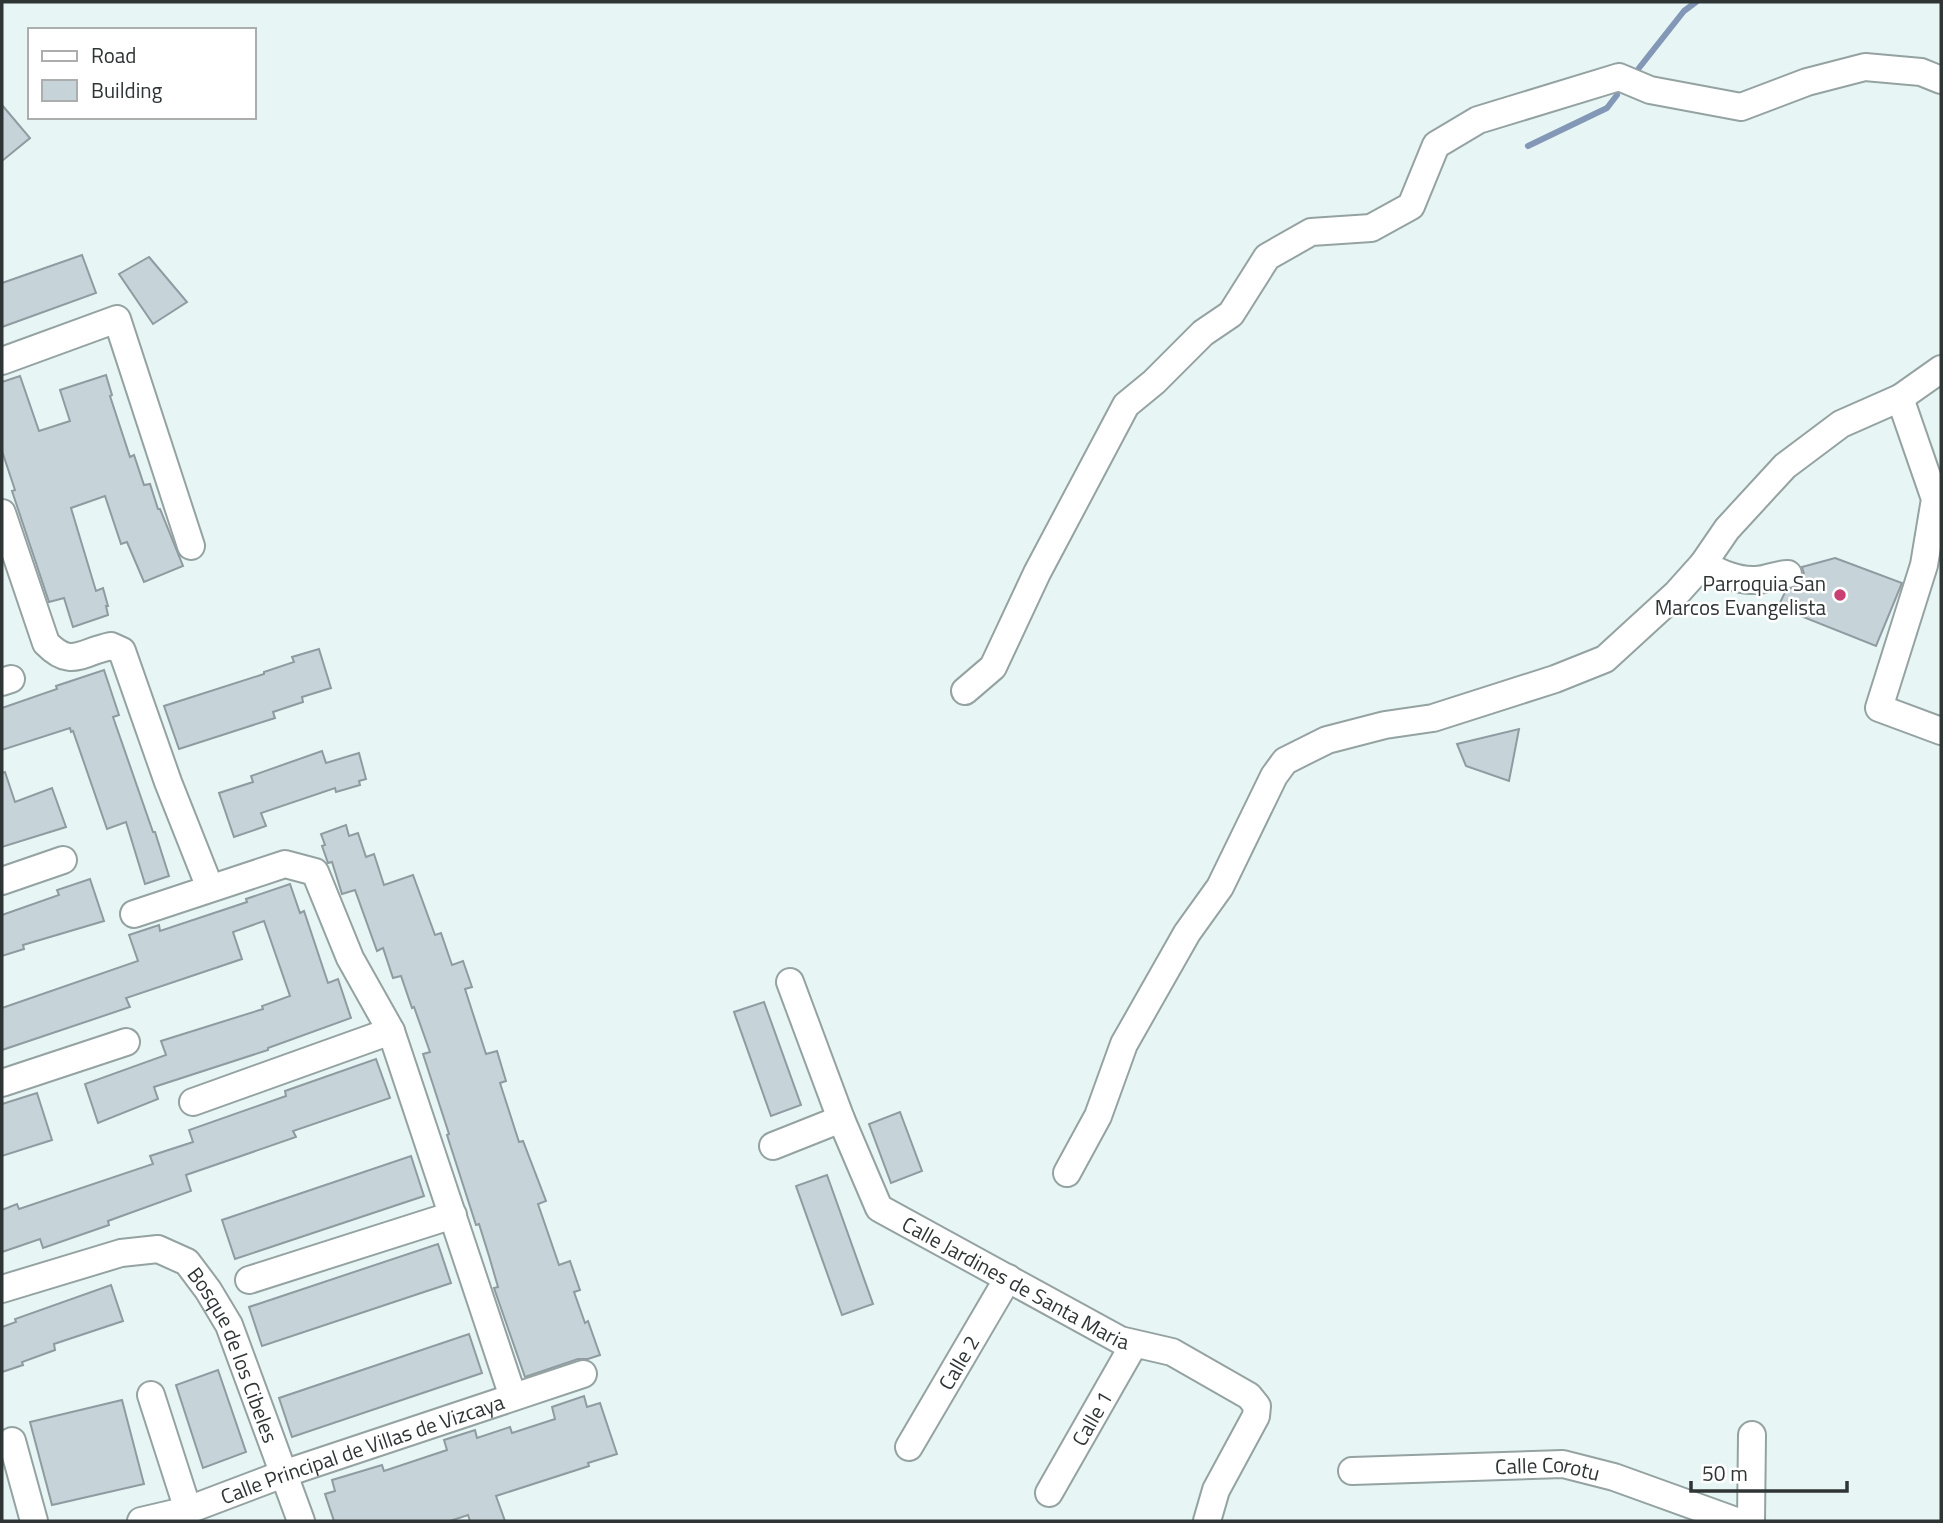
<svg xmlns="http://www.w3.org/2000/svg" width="1943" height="1523" font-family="'Titillium Web',sans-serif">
  <rect width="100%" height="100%" fill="#e7f6f5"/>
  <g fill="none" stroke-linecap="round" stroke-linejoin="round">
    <g stroke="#8398b7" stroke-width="6">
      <path d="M 1639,68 L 1684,11 L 1696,2"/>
      <path d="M 1528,146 L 1607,108 L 1617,95"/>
    </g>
  </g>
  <g fill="#c6d3d8" stroke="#8f9ba0" stroke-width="2">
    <path d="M 2,105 L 30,138 L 2,161 Z"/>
    <path d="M 82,255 L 96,293 L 2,327 L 2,283 Z"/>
    <path d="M 149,257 L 187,302 L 153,324 L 119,274 Z"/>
    <path d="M 106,375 L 112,395 L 110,396 L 130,457 L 134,455 L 144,485 L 150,484 L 158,509 L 160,509 L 183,566 L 144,582 L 127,542 L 121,544 L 105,496 L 71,508 L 96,591 L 103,588 L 108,606 L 106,606 L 108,615 L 73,627 L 64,598 L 49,602 L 12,491 L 15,490 L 2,451 L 2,382 L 20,376 L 39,431 L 70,421 L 60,390 Z"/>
    <path d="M 1835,558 L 1902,583 L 1876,646 L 1778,607 L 1786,590 L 1796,587 L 1802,582 L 1804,574 L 1802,567 Z"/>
    <path d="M 319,649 L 331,688 L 302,697 L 303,702 L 273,712 L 275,718 L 179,749 L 164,706 L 264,674 L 264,672 L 294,662 L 292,657 Z"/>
    <path d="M 104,670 L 119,715 L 113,717 L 153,832 L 155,832 L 169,876 L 145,884 L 126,822 L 107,829 L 73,731 L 71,732 L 70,728 L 2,750 L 2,708 L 57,689 L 56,686 Z"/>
    <path d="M 1519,729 L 1509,781 L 1466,766 L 1457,744 Z"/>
    <path d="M 322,751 L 326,763 L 359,753 L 366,779 L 359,781 L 360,785 L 336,792 L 335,788 L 261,813 L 266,826 L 234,837 L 219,793 L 253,782 L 251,776 Z"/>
    <path d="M 5,772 L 15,802 L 52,788 L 66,827 L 2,847 L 2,773 Z"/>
    <path d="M 346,825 L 349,836 L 358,833 L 366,857 L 374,854 L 384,885 L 413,875 L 435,935 L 441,933 L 452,965 L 463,961 L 472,987 L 465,989 L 486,1054 L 497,1051 L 506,1081 L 500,1083 L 519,1142 L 523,1141 L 546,1201 L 538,1204 L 559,1265 L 570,1261 L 580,1290 L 574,1292 L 585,1323 L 588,1321 L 600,1355 L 588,1359 L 578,1359 L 525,1377 L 494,1288 L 498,1287 L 489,1256 L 479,1224 L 476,1225 L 447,1135 L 449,1134 L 423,1054 L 430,1052 L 414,1007 L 412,1008 L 401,976 L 393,978 L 383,948 L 377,951 L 355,890 L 342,894 L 332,862 L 328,863 L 322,846 L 325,845 L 321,834 Z"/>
    <path d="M 90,879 L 104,921 L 23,945 L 24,949 L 2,956 L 2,915 L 59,895 L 57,890 Z"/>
    <path d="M 290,884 L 300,913 L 304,911 L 328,983 L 338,979 L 351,1018 L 268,1048 L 268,1050 L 154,1087 L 158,1099 L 98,1123 L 85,1084 L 166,1055 L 161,1041 L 263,1009 L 262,1006 L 290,996 L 264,921 L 233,932 L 242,959 L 126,998 L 130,1007 L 2,1050 L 2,1008 L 138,961 L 129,935 L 159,925 L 160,931 L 247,902 L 246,899 Z"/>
    <path d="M 764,1002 L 801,1105 L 771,1116 L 734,1012 Z"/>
    <path d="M 376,1059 L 390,1098 L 293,1131 L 296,1137 L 186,1175 L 191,1191 L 108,1221 L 109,1225 L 43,1248 L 40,1239 L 2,1252 L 2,1210 L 17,1204 L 19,1209 L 153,1164 L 150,1156 L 193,1142 L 189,1130 L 286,1096 L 285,1091 Z"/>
    <path d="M 37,1093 L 52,1140 L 2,1156 L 2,1104 Z"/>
    <path d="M 900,1112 L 922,1171 L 891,1183 L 869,1124 Z"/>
    <path d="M 411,1156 L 424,1196 L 235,1259 L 222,1220 Z"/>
    <path d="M 827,1175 L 873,1304 L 842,1315 L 796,1186 Z"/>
    <path d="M 438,1244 L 451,1283 L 262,1346 L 249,1307 Z"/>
    <path d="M 111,1285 L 123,1321 L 54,1344 L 55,1350 L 22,1362 L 23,1365 L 2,1372 L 2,1327 L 16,1322 L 15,1319 Z"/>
    <path d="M 469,1334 L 482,1373 L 292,1437 L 279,1398 Z"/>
    <path d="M 218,1370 L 246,1452 L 203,1468 L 176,1385 Z"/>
    <path d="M 584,1396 L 587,1407 L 600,1403 L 617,1454 L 588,1463 L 589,1466 L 496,1496 L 505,1521 L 470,1521 L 468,1515 L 450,1521 L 334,1521 L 325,1494 L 335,1491 L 332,1480 L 382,1465 L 384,1471 L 447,1450 L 444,1440 L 475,1430 L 477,1438 L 510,1427 L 512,1433 L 555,1419 L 552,1407 Z"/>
    <path d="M 122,1400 L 144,1484 L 52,1505 L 30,1422 Z"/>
  </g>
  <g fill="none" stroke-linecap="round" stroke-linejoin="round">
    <g stroke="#94a2a1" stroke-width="30">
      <g id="minor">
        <path d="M 2,361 L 117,319 L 191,546"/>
        <path d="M 1900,398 L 1935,499 L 1924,565 L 1879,708 L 1941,731"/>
        <path d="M 2,513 L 46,643 C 71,669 81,652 111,646 L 122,651 L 168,782 L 210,888"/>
        <path d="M 1703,564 C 1719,572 1736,581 1755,580 C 1767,580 1776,574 1788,574"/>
        <path d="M 2,682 L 11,679"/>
        <path d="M 965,691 L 993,667 L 1037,573 L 1126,405 L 1154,382 L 1203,333 L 1231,314 L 1267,257 L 1311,232 L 1371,228 L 1411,206 L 1436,145 L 1478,120 L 1619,77 L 1650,90 L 1741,107 L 1807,82 L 1865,67 L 1921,72 L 1941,80"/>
        <path d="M 2,881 L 63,860"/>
        <path d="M 134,914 L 285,864 L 315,872 L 350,958 L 391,1031 L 513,1397"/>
        <path id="s1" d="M 790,982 L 841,1119 L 879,1208 L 1120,1340 L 1172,1352 L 1249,1396 L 1257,1406 L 1256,1416 L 1216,1490 L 1207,1521"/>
        <path d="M 2,1083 L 126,1042"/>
        <path d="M 193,1102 L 391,1031"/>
        <path d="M 773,1146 L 841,1119"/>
        <path d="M 1067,1173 L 1098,1116 L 1124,1044 L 1187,933 L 1220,887 L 1274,776 L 1285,761 L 1327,740 L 1385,725 L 1433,718 L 1555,679 L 1605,659 L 1677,593 L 1703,564 L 1727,529 L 1785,466 L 1841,424 L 1900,398 L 1941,369"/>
        <path d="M 249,1280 L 453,1215"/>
        <path id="s2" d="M 2,1289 L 121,1253 L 158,1249 L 187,1262 L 208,1290 L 229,1325 L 301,1521"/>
        <path d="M 151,1395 L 188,1510"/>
        <path d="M 12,1441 L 34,1521"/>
        <path id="s3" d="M 909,1447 L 1008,1278"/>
        <path id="s4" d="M 1352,1471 L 1563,1464 L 1614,1477 L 1736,1521"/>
        <path id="s5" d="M 1049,1493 L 1134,1344"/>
        <path id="s6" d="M 141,1521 L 188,1510 L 283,1474 L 583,1374"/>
        <path d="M 1751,1521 L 1752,1435"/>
      </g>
    </g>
    <use href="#minor" stroke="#fff" stroke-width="26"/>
  </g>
  <circle fill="#c93e73" stroke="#fff" stroke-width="2.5" cx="1840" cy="595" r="7"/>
  <g text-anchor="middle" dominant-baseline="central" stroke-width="5" stroke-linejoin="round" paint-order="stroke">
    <g font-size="21" fill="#2f3535" stroke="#fff" text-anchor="end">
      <text x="1826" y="583">Parroquia San<tspan x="1826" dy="24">Marcos Evangelista</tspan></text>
    </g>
    <g font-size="21" fill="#2f3535" stroke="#fff">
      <text stroke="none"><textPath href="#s1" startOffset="399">Calle Jardines de Santa Maria</textPath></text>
      <text stroke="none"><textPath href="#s2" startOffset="298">Bosque de los Cibeles</textPath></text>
      <text stroke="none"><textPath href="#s3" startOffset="98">Calle 2</textPath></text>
      <text stroke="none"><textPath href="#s5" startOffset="86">Calle 1</textPath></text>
      <text stroke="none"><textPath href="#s6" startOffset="233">Calle Principal de Villas de Vizcaya</textPath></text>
      <text stroke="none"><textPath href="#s4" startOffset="196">Calle Corotu</textPath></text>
    </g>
  </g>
  <rect width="1943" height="1523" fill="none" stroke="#2f3535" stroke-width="7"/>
  <rect x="28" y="28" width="228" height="91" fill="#ffffff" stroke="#acaeae" stroke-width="2"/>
  <rect x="42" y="51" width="35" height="10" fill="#ffffff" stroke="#acaeae" stroke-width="2"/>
  <text x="91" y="63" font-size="21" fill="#2f3535">Road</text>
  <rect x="42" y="80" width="35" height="21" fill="#c6d3d8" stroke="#acaeae" stroke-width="2"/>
  <text x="91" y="98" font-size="21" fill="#2f3535">Building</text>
  <path d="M1691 1481v10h156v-10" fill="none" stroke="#2f3535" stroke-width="3.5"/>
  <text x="1702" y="1481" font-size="21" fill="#2f3535" stroke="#ffffff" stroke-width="5" paint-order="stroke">50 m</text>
</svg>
